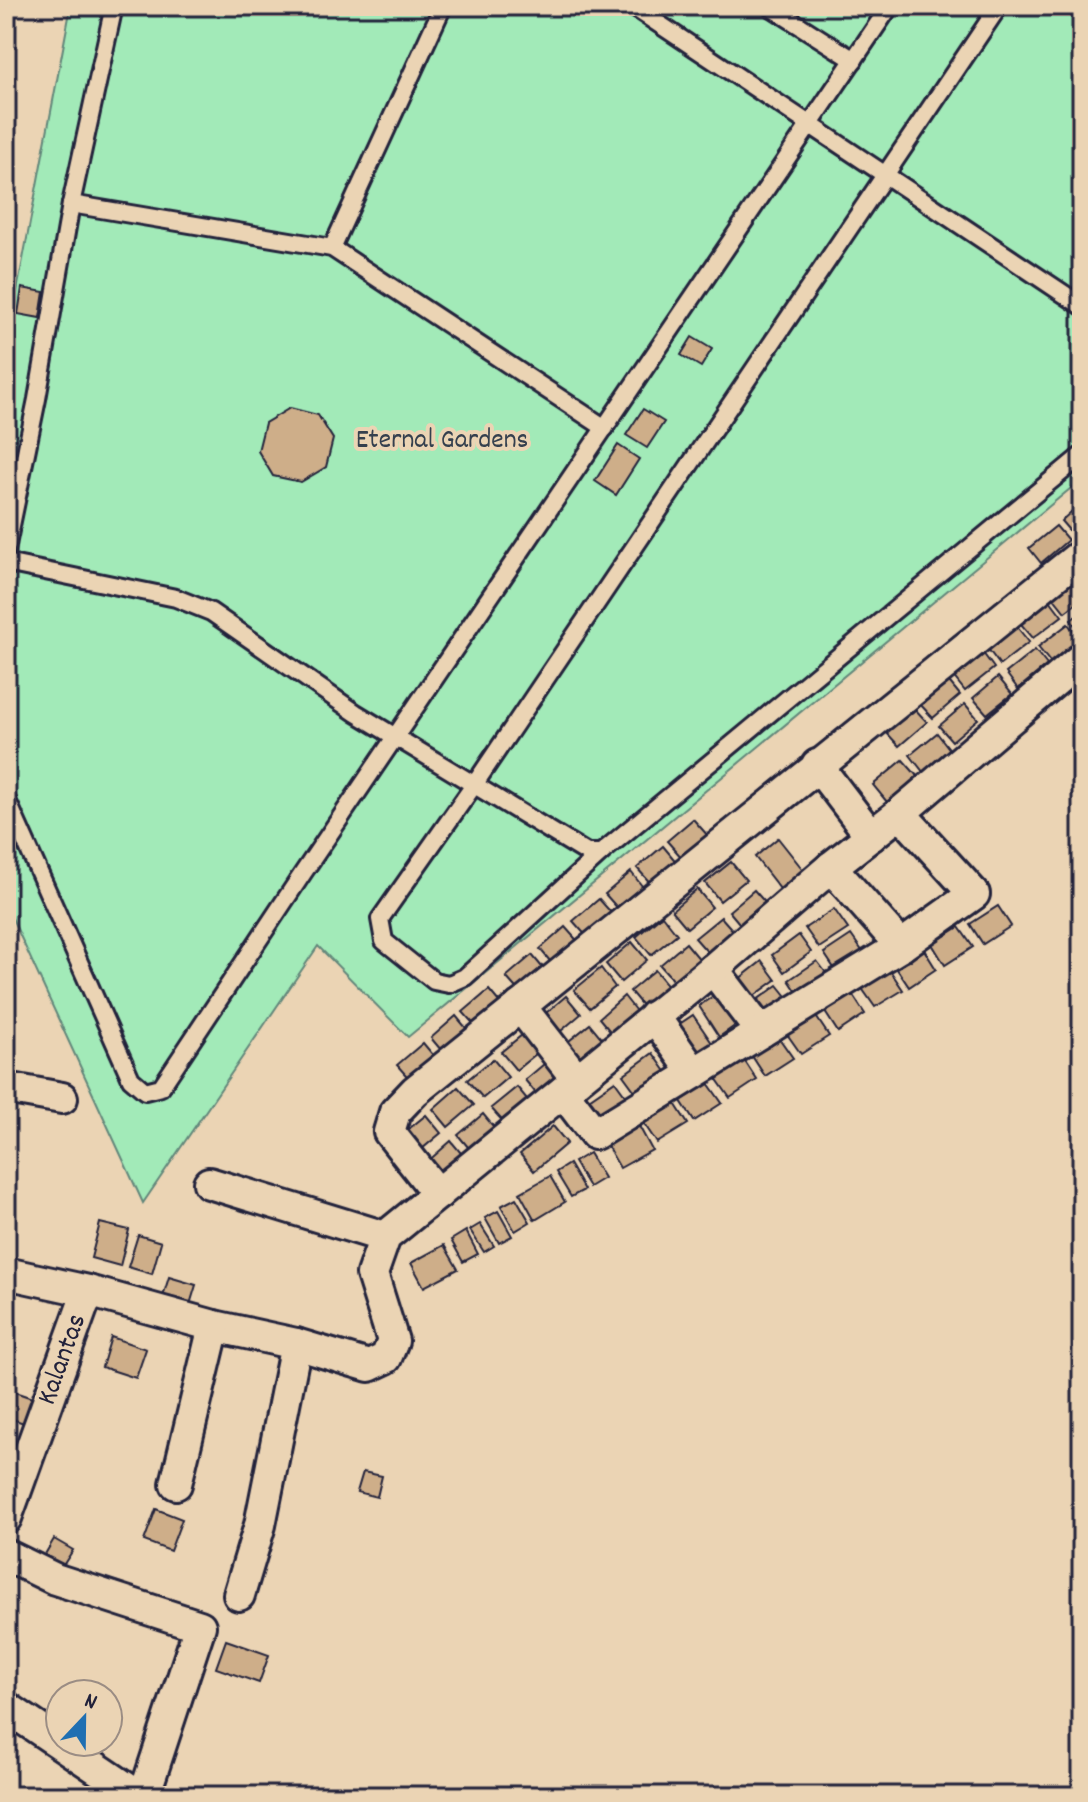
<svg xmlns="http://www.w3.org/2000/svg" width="1088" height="1802" font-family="Dekko,sans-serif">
  <rect width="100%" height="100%" fill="#ebd4b4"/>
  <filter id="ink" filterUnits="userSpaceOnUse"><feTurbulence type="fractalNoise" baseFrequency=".0125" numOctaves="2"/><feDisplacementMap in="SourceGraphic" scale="16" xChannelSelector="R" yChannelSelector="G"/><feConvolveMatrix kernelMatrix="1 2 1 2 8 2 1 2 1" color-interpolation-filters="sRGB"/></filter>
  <g filter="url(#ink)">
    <path fill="#a2eab8" stroke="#62867a" stroke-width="2" d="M 71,6 L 1082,6 L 1082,479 L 408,1037 L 318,946 L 143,1203 L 6,905 L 6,349 Z"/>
    <g fill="#ceae89" stroke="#22223b" stroke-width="2">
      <path d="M 22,288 L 44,292 L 40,318 L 18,314 Z"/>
      <path d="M 692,337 L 712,349 L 701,367 L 681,355 Z"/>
      <path d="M 290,408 L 318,415 L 333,439 L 326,467 L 301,482 L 273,476 L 258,451 L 265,423 Z"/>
      <path d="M 643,409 L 664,422 L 647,448 L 626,435 Z"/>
      <path d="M 618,445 L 639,459 L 616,495 L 595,481 Z"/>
      <path d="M 1082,502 L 1082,529 L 1074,536 L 1061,521 Z"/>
      <path d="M 1056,526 L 1068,540 L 1041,563 L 1029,548 Z"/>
      <path d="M 1082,574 L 1082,599 L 1065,612 L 1053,597 Z"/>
      <path d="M 1050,600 L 1062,616 L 1033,638 L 1020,623 Z"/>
      <path d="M 1082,611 L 1082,635 L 1071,620 Z"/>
      <path d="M 1068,624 L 1080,639 L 1050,662 L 1038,647 Z"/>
      <path d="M 1017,627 L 1029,642 L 1000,665 L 988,649 Z"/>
      <path d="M 1035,650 L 1047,665 L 1018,689 L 1006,673 Z"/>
      <path d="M 983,653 L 994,668 L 965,691 L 953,676 Z"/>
      <path d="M 998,677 L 1012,694 L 987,714 L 973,698 Z"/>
      <path d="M 946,678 L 960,695 L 933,718 L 918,702 Z"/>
      <path d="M 965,704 L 978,719 L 952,741 L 939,726 Z"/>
      <path d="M 913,707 L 927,722 L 899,746 L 885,731 Z"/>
      <path d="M 937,733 L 951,751 L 924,773 L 910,755 Z"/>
      <path d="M 903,760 L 918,777 L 887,802 L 873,785 Z"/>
      <path d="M 693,819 L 709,837 L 683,859 L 667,841 Z"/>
      <path d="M 778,838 L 808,876 L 784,894 L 755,857 Z"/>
      <path d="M 663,846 L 678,864 L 653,886 L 637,868 Z"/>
      <path d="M 731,862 L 746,880 L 720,901 L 705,883 Z"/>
      <path d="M 631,872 L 646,891 L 621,912 L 605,894 Z"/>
      <path d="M 697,889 L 712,907 L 687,928 L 672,910 Z"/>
      <path d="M 754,890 L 770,908 L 744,929 L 729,911 Z"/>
      <path d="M 599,899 L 615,917 L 589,939 L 573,921 Z"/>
      <path d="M 998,906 L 1011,926 L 983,944 L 970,924 Z"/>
      <path d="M 834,909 L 848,929 L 819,948 L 805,928 Z"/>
      <path d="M 662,915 L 677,934 L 651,955 L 636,937 Z"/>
      <path d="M 721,917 L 736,934 L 711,956 L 695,938 Z"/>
      <path d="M 565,927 L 581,945 L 555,967 L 540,949 Z"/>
      <path d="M 959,927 L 973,947 L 945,965 L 932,944 Z"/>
      <path d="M 799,935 L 811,952 L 784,972 L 772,955 Z"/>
      <path d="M 851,935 L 865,955 L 838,974 L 824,953 Z"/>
      <path d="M 632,942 L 647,960 L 621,982 L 606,964 Z"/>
      <path d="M 686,943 L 701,961 L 676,983 L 660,965 Z"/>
      <path d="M 923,948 L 936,969 L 909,987 L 895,966 Z"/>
      <path d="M 532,955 L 547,973 L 522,995 L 506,977 Z"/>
      <path d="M 762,961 L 776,980 L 747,1001 L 734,983 Z"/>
      <path d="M 817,961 L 830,978 L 801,998 L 789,980 Z"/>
      <path d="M 601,968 L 615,987 L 590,1008 L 574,990 Z"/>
      <path d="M 889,969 L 903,990 L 875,1007 L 861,987 Z"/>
      <path d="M 655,970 L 670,988 L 645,1009 L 630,991 Z"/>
      <path d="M 778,985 L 790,1000 L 761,1021 L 750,1005 Z"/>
      <path d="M 489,990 L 504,1008 L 479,1030 L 463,1012 Z"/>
      <path d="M 716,994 L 736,1025 L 719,1037 L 699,1006 Z"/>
      <path d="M 852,994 L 865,1014 L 838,1032 L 825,1012 Z"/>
      <path d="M 566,996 L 581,1014 L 555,1036 L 540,1018 Z"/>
      <path d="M 624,996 L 639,1015 L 614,1036 L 599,1018 Z"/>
      <path d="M 693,1015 L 712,1043 L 694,1055 L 675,1027 Z"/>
      <path d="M 815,1015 L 829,1036 L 801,1054 L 787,1034 Z"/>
      <path d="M 456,1016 L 472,1035 L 446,1056 L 431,1038 Z"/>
      <path d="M 590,1024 L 605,1042 L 579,1063 L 564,1045 Z"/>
      <path d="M 527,1031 L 542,1049 L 516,1070 L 501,1052 Z"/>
      <path d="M 779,1038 L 793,1058 L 765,1076 L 752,1056 Z"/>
      <path d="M 423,1043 L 438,1061 L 413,1083 L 397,1065 Z"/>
      <path d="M 653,1053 L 667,1073 L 637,1094 L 623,1075 Z"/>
      <path d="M 493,1059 L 508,1077 L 483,1098 L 467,1080 Z"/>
      <path d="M 550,1059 L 565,1077 L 540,1098 L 525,1080 Z"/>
      <path d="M 744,1060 L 757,1080 L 730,1098 L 716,1078 Z"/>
      <path d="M 615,1081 L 631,1103 L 602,1124 L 586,1101 Z"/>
      <path d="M 708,1083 L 722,1103 L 694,1121 L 681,1101 Z"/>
      <path d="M 458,1087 L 474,1105 L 448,1127 L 433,1109 Z"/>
      <path d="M 517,1087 L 532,1105 L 507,1126 L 491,1108 Z"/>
      <path d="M 674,1102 L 688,1124 L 657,1143 L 643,1122 Z"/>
      <path d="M 483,1114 L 498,1132 L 473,1153 L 458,1135 Z"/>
      <path d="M 426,1115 L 441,1133 L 416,1154 L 400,1136 Z"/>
      <path d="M 553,1126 L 567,1143 L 534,1171 L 520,1154 Z"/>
      <path d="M 639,1126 L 652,1150 L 620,1168 L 606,1144 Z"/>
      <path d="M 451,1141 L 466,1159 L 441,1180 L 426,1163 Z"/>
      <path d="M 589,1153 L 604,1178 L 589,1187 L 574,1162 Z"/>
      <path d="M 569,1164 L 584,1190 L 571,1197 L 556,1172 Z"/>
      <path d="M 550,1176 L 565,1202 L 535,1220 L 520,1193 Z"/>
      <path d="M 516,1198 L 530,1222 L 515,1231 L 501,1206 Z"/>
      <path d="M 498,1211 L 512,1236 L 499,1243 L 485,1218 Z"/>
      <path d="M 100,1223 L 129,1230 L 120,1266 L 91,1258 Z"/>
      <path d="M 480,1224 L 494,1246 L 484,1252 L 470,1230 Z"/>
      <path d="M 466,1231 L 478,1254 L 463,1262 L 451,1240 Z"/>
      <path d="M 138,1235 L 161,1242 L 152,1274 L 128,1267 Z"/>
      <path d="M 444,1245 L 458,1269 L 424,1287 L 411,1263 Z"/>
      <path d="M 169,1277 L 196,1285 L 188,1311 L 161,1303 Z"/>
      <path d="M 111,1337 L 146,1349 L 136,1378 L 102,1367 Z"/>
      <path d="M 6,1389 L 35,1399 L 27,1424 L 6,1417 Z"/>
      <path d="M 363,1472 L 382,1476 L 377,1497 L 357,1492 Z"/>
      <path d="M 156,1509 L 182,1519 L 170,1551 L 144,1541 Z"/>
      <path d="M 54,1539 L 73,1550 L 62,1567 L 44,1556 Z"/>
      <path d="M 226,1640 L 269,1655 L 259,1683 L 216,1668 Z"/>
    </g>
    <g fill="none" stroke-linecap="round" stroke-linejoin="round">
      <g stroke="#22223b" stroke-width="22">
        <g id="service">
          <path d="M 632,6 L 1082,306"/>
          <path d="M 769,6 L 854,60"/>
          <path d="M 71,204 L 332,248 L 605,428"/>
          <path d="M 332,248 L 443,6"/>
          <path d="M 6,550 L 37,399 L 71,204 L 114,6"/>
          <path d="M 6,563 L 176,598 L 211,612 L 356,713 L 587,853 L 601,853 L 1082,455"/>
          <path d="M 6,798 L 131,1079 L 145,1091 L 161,1087 L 303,873 L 890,6"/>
          <path d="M 601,853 L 465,977 L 449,984 L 434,981 L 384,941 L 380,919 L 474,785 L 999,6"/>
        </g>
      </g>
      <g stroke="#22223b" stroke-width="36">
        <g id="minor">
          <path d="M 817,765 L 871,836"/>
          <path d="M 831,867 L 901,946"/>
          <path d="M 713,969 L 761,1032"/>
          <path d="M 520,1006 L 576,1078"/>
          <path d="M 654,1016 L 694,1073"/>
          <path d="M 6,1088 L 62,1098"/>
          <path d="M 563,1092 L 595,1134 L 901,946 L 974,894 L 900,813"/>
          <path d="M 209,1183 L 385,1237"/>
          <path d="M 438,1194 L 389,1132 L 395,1112 L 415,1091 L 1077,558"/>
          <path d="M 6,1273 L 88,1291 L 214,1326 L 296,1344 L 369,1366 L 386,1358 L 393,1341 L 372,1274 L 385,1237 L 713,969 L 831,867 L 900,813 L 1082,658"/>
          <path d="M 176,1484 L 214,1326"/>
          <path d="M 6,1518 L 88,1291"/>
          <path d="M 6,1555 L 55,1579 L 200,1626 L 144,1796"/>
          <path d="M 239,1595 L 260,1525 L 296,1344"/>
          <path d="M 6,1707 L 138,1796"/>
        </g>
      </g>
      <use href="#service" stroke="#ebd4b4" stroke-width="16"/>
      <use href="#minor" stroke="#ebd4b4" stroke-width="30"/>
    </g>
  </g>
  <g text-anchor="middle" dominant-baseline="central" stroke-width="8" stroke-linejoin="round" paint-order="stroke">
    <g font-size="28" fill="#35404e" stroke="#ebd4b4">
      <text x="442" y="442">Eternal Gardens</text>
    </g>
    <g font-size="28" fill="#22223b" stroke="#ebd4b4">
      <text transform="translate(64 1360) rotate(-70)">Kalantas</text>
    </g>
  </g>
  <rect width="1088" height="1802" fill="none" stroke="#ebd4b4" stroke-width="32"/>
  <rect x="16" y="16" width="1056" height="1770" fill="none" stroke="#22223b" stroke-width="3" filter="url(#ink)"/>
  <g transform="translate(84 1718) rotate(22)"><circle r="38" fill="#ebd4b4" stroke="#9b8d84" stroke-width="2"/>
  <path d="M0-6L14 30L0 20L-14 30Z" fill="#1f6fb2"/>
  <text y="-12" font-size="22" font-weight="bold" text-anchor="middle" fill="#22223b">N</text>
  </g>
</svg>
